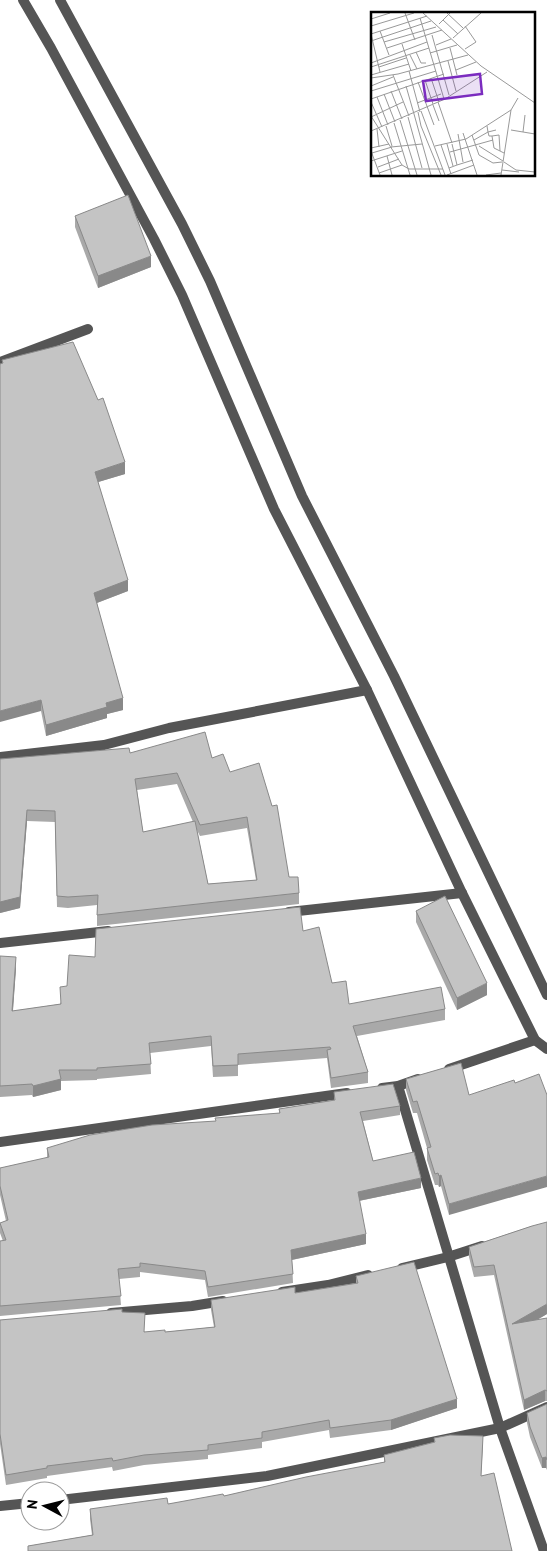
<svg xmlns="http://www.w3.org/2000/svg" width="547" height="1551" font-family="'PT Sans',sans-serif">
  <rect width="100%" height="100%" fill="#fff"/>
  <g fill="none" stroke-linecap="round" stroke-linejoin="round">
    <g stroke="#555" stroke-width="10">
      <path d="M 23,0 L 51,48 L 154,239 L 182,295 L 274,509 L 367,690 L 462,893 L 535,1040 L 547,1049"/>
      <path d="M 60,0 L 182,224 L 210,281 L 302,496 L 394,676 L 547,995"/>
      <path d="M 0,362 L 88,329"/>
      <path d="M 0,757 L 104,745 L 169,728 L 367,690"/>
      <path d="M 289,912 L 462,893"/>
      <path d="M 0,943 L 108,931"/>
      <path d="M 449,1069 L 535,1040"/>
      <path d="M 398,1086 L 500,1428 L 544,1551"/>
      <path d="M 382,1088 L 398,1086 L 418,1079"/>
      <path d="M 0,1142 L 347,1093"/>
      <path d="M 402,1268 L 448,1257 L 482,1246"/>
      <path d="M 282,1292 L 328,1285 L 368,1275"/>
      <path d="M 111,1313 L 192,1306 L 223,1301"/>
      <path d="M 60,1500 L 267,1476 L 500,1428 L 547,1407"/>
      <path d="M 0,1506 L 30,1503"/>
    </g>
  </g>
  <g fill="#a9a9a9" fill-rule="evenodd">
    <path d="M 75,216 L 151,267 L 98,288 L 75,227 Z"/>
    <path d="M 2,360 L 125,474 L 98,482 L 128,591 L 97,603 L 123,710 L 107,714 L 107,718 L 46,736 L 41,711 Z"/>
    <path d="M 130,753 L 212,758 L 230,772 L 289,877 L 299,893 L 299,904 L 97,926 L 97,905 L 68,908 L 57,907 L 55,822 L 27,821 L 20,908 L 0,913 L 0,759 ZM 177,784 L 193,822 L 143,832 L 137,790 ZM 247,828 L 256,880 L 208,884 L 197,830 L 200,836 Z"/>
    <path d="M 416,911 L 487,995 L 457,1010 L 416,922 Z"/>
    <path d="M 303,931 L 332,983 L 349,1004 L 445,1009 L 445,1020 L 357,1036 L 368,1072 L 368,1083 L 331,1088 L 327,1058 L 238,1065 L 238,1076 L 213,1077 L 211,1046 L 150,1053 L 151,1074 L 97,1079 L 97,1080 L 61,1081 L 61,1090 L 33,1097 L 32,1095 L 0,1097 L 0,956 L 16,968 L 13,1011 L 60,1004 L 67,986 L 95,957 Z"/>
    <path d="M 461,1063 L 449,1215 L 441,1186 L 439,1187 L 438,1185 L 435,1185 L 427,1160 L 427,1148 L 417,1113 L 413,1113 L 406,1090 L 406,1079 Z"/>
    <path d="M 334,1092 L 400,1106 L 400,1115 L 363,1121 L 373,1161 L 421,1188 L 359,1201 L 366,1244 L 292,1260 L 293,1283 L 208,1297 L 205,1280 L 140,1272 L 140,1277 L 119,1279 L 121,1305 L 0,1316 L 0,1241 L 3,1241 L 0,1233 L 0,1223 L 6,1221 L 0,1195 L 0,1168 L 47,1158 L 47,1148 L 215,1121 L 279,1113 L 279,1109 L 334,1100 Z"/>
    <path d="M 532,1226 L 547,1314 L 537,1320 L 547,1318 L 547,1401 L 545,1401 L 524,1410 L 494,1275 L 474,1277 L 469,1257 L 469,1247 Z"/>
    <path d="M 356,1276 L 457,1408 L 391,1430 L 330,1438 L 329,1430 L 262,1442 L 262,1448 L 208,1455 L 208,1459 L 144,1465 L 113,1471 L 112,1467 L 47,1476 L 47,1478 L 6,1485 L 0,1444 L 0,1320 L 122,1312 L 145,1332 L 165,1332 L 214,1327 L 211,1310 L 211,1300 L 295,1293 L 356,1283 Z"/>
    <path d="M 547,1404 L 547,1470 L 546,1468 L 542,1468 L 530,1437 L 527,1423 L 527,1413 Z"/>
    <path d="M 434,1438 L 483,1446 L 481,1476 L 512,1551 L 28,1551 L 28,1546 L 92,1535 L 90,1519 L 90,1509 L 168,1504 L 224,1496 L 384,1462 L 384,1455 L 434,1442 Z"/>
  </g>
  <g fill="#898989">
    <path d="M 151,256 L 151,267 L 98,288 L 98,276 Z"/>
    <path d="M 125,462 L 125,474 L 95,483 L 95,472 Z"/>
    <path d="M 128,580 L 128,591 L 94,604 L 94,593 Z"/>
    <path d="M 123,698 L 123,710 L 107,714 L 107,718 L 46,736 L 46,725 L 106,703 Z"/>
    <path d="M 41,700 L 41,711 L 0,722 L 0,711 Z"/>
    <path d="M 27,810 L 27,821 L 20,908 L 0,913 L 0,902 Z"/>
    <path d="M 16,957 L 16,968 L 12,1022 L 12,1011 Z"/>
    <path d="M 487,983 L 487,995 L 457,1010 L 457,998 Z"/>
    <path d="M 61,1079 L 61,1090 L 33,1097 L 33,1086 Z"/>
    <path d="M 441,1175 L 441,1186 L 439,1187 L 439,1176 Z"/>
    <path d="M 547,1176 L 547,1187 L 449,1215 L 449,1204 Z"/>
    <path d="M 421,1178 L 421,1188 L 358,1201 L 358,1192 Z"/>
    <path d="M 366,1234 L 366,1244 L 291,1260 L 291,1250 Z"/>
    <path d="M 547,1304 L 547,1314 L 512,1334 L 512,1324 Z"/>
    <path d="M 545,1390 L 545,1401 L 524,1410 L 524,1400 Z"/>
    <path d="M 457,1399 L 457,1408 L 391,1430 L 391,1420 Z"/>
    <path d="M 546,1457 L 546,1468 L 542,1468 L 542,1458 Z"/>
  </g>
  <g fill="#c4c4c4" stroke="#898989" fill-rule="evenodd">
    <path d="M 128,195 L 151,256 L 98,276 L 75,216 Z"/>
    <path d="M 73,342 L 98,400 L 103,398 L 125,462 L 95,472 L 128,580 L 94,593 L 123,698 L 106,703 L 107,707 L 46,725 L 41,700 L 0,711 L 0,364 L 3,363 L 2,360 Z"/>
    <path d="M 205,732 L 212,758 L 223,754 L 230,772 L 259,763 L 272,806 L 277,805 L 289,877 L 298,877 L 299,893 L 97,915 L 98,895 L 68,897 L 57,896 L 55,811 L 27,810 L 20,897 L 0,902 L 0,759 L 129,748 L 130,753 ZM 177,773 L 200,825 L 247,817 L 257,880 L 208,884 L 195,821 L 143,832 L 135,779 Z"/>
    <path d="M 445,896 L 487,983 L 457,998 L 416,911 Z"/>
    <path d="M 300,907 L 303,931 L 319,927 L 332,983 L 346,981 L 349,1004 L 441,987 L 445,1009 L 353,1026 L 368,1072 L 331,1078 L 327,1050 L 331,1049 L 330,1047 L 238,1054 L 238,1065 L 213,1066 L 211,1036 L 149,1043 L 151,1064 L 97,1068 L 97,1070 L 59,1070 L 61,1079 L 33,1086 L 32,1084 L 0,1086 L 0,956 L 16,957 L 12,1011 L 61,1004 L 60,987 L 67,986 L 69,955 L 95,957 L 96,929 Z"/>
    <path d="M 461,1063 L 469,1095 L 514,1080 L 515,1083 L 539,1074 L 547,1095 L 547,1176 L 449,1204 L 441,1175 L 439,1176 L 438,1173 L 435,1174 L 427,1148 L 431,1147 L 417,1101 L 413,1102 L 406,1079 Z"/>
    <path d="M 393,1084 L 400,1106 L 360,1112 L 373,1161 L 414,1152 L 421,1178 L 358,1192 L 366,1234 L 291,1250 L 293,1274 L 208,1287 L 205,1271 L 140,1263 L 140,1267 L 118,1269 L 121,1296 L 0,1306 L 0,1241 L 6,1240 L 0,1223 L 8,1220 L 0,1186 L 0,1168 L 49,1157 L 47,1148 L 90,1135 L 152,1125 L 216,1121 L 215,1118 L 280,1113 L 279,1109 L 335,1100 L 334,1092 Z"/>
    <path d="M 547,1222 L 547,1304 L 512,1324 L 547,1318 L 547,1391 L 545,1390 L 524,1400 L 494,1265 L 474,1267 L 469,1247 L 532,1226 Z"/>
    <path d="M 414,1262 L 457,1399 L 391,1420 L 330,1428 L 329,1420 L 262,1432 L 262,1438 L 208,1445 L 208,1450 L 144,1455 L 113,1461 L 112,1458 L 47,1466 L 47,1468 L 6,1475 L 0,1434 L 0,1320 L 122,1309 L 122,1312 L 145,1313 L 144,1332 L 165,1330 L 165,1332 L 215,1327 L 211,1300 L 295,1287 L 295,1293 L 358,1283 L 356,1276 Z"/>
    <path d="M 547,1404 L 547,1460 L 546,1457 L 542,1458 L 530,1427 L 527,1413 Z"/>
    <path d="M 450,1435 L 483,1436 L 481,1476 L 494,1473 L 512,1551 L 28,1551 L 28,1546 L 93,1535 L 90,1509 L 167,1498 L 168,1504 L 223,1494 L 224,1496 L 306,1477 L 385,1462 L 384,1455 L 435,1442 L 434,1438 Z"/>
  </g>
  <g transform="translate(371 12)">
    <rect width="164" height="164" fill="#fff"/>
    <path fill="none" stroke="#999" stroke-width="1" d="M 34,1 L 44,28M 52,1 L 110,54 L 164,91M 76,1 L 92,16M 49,6 L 73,87M 0,7 L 19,1M 72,8 L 87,22M 68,12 L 79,1M 0,14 L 43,1M 9,19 L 18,43M 0,22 L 56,4M 0,22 L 9,60M 61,23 L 78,83M 82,26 L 110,1M 0,29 L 60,9M 13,30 L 65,15M 31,32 L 40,59M 65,33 L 80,27M 16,36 L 71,18M 79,36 L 86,63M 94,37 L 105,30 L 94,14M 45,40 L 50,51 L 55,51M 59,41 L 86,33M 39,43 L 46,57M 77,49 L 85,79M 0,51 L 56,30M 0,55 L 58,36M 8,55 L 35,46M 85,58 L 105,50M 38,59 L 49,100M 0,63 L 38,52M 22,63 L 38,104M 0,66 L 27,62 L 97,43M 60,66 L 68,90M 54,68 L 62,92M 47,70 L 63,113M 0,74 L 22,65M 35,74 L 43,102M 0,79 L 65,59M 20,79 L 31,107M 13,82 L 24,110M 6,85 L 17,113M 0,87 L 73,62M 0,90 L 11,115M 67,90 L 81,131M 46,91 L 70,82M 62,93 L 68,109M 50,99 L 74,163M 47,100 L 50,114 L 70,163M 43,102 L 60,163M 0,104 L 31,153 L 38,157 L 72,157M 0,105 L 32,90M 37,105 L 51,156M 29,108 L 46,163M 23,111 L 39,163M 15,114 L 21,134M 6,117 L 8,135M 125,118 L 117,120 L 118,124 L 121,124 L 123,136 L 133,141M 140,118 L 164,122M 0,119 L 74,87 L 116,60M 152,120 L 154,103M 92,121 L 106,163M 87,122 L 92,150M 101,123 L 108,143 L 122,151 L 131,150M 121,124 L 128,123 L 129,139M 103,128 L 117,120 L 116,114M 76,132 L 82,154M 70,133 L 80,162M 64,134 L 95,127 L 140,98M 108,134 L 132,149M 20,135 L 51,132M 0,136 L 18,132M 0,139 L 9,163M 79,140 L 122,128M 1,141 L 21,135M 16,144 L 21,163M 0,149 L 31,139M 133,150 L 145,158 L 164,160M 86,153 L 102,148M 7,155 L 28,147M 78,156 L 86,153 L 81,132M 131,158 L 148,160M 8,161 L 31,153M 76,163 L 103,153M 115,163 L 130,161M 130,163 L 140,98 L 147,86"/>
    <path fill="#7b2cbf" fill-opacity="0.15" stroke="#7b2cbf" stroke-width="2.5" d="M 109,62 L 111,82 L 55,89 L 52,69 Z"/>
    <rect width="164" height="164" fill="none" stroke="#000" stroke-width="2.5"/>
  </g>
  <g transform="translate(45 1506) rotate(277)"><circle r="24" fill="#ffffff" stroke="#999999"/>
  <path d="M0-4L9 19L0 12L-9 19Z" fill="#000000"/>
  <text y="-8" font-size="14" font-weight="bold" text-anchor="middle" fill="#000000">N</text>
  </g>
</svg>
